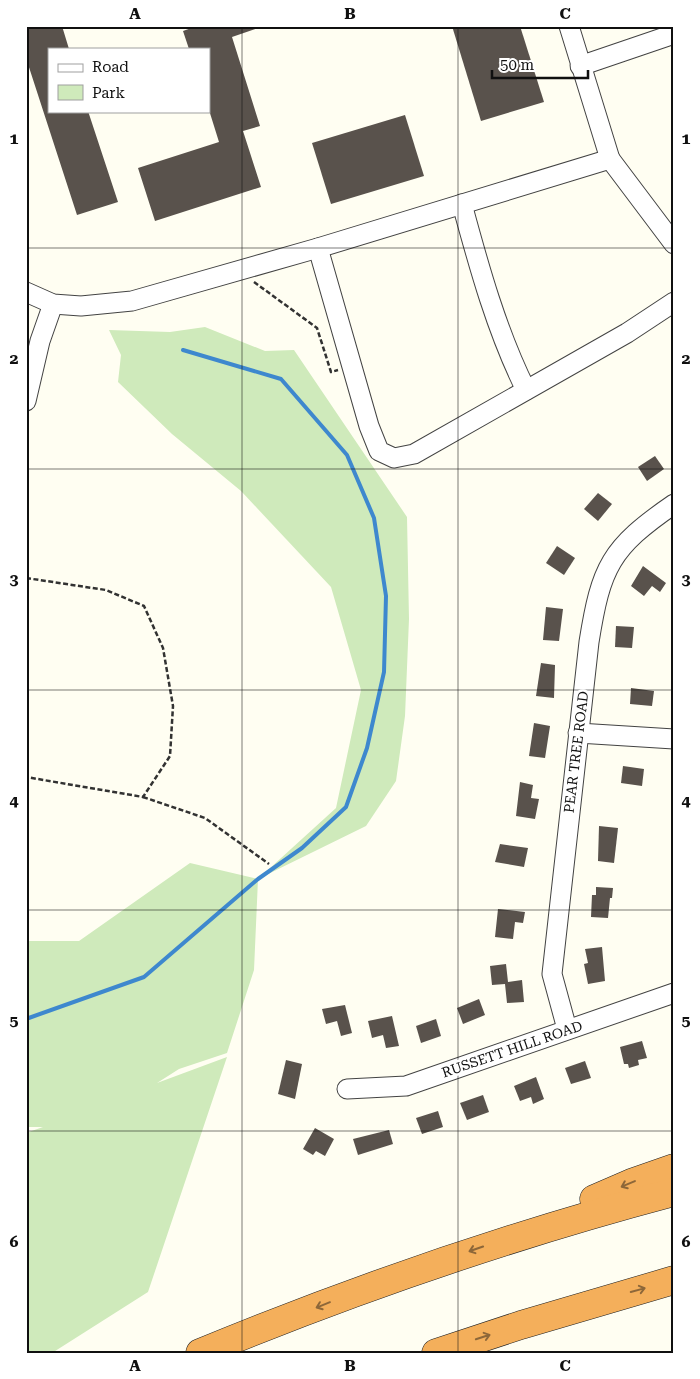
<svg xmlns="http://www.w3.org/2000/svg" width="700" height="1379" font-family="'Roboto Serif',serif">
  <rect width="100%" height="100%" fill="#fffef2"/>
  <path fill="#cfeabb" d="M 205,327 L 265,351 L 294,350 L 407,517 L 409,619 L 405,716 L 396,781 L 366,826 L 258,879 L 254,970 L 227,1053 L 179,1069 L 157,1083 L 227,1057 L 148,1292 L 52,1353 L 26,1353 L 26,1133 L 43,1127 L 26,1127 L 26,941 L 79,941 L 190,863 L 258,879 L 336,808 L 361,690 L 331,587 L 241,491 L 172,434 L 118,382 L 121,355 L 109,330 L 170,332 Z"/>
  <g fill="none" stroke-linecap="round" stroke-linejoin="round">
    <path stroke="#3e88ce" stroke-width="4" d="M 26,1019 L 144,977 L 258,879 L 302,848 L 346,807 L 367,748 L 384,672 L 386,596 L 374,518 L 347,455 L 281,379 L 183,350"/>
  </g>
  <g fill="#59524c">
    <path d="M 26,26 L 62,26 L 69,49 L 49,49 L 49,111 L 88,111 L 118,202 L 77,215 L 26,58 Z"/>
    <path d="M 197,26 L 258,26 L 258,28 L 232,37 L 260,126 L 243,131 L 261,187 L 155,221 L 138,168 L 219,142 L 209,110 L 209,49 L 189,49 L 183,31 Z"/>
    <path d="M 452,26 L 520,26 L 544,102 L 481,121 Z"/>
    <path d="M 405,115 L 424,176 L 331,204 L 312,143 Z"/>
    <path d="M 655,456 L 664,469 L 647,481 L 638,467 Z"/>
    <path d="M 598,493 L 612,504 L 598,521 L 584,509 Z"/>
    <path d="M 557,546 L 575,558 L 564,575 L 546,563 Z"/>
    <path d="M 643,566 L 666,583 L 660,592 L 652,586 L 644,596 L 631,586 Z"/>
    <path d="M 546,607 L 563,609 L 559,641 L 543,640 Z"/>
    <path d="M 616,626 L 634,627 L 632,648 L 615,647 Z"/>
    <path d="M 541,663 L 555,665 L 554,698 L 536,696 Z"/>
    <path d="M 631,688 L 654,691 L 652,706 L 630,704 Z"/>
    <path d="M 534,723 L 550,726 L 545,758 L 529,756 Z"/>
    <path d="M 623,766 L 644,769 L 642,786 L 621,783 Z"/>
    <path d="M 520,782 L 533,785 L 531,798 L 539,799 L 535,819 L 516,816 Z"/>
    <path d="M 599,826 L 618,828 L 614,863 L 598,861 Z"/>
    <path d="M 500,844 L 528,848 L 524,867 L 495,862 Z"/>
    <path d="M 596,887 L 613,888 L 612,898 L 610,898 L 608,918 L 591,917 L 592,895 L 596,895 Z"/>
    <path d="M 498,909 L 525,912 L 523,923 L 515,922 L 513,939 L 495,937 Z"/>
    <path d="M 602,947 L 605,981 L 588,984 L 584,964 L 588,963 L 585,949 Z"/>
    <path d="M 506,964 L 508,982 L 522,980 L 524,1002 L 507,1003 L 505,984 L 492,985 L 490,966 Z"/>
    <path d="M 479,999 L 485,1015 L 463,1024 L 457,1008 Z"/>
    <path d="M 345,1005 L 352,1033 L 341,1036 L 337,1021 L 326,1024 L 322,1009 Z"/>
    <path d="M 392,1016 L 399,1046 L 386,1048 L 383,1035 L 372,1038 L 368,1021 Z"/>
    <path d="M 436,1019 L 441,1036 L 421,1043 L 416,1026 Z"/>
    <path d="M 642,1041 L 647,1058 L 638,1060 L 639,1065 L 629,1068 L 628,1064 L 624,1064 L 620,1047 Z"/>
    <path d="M 286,1060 L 302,1064 L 295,1099 L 278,1094 Z"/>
    <path d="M 585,1061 L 591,1078 L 571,1084 L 565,1068 Z"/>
    <path d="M 536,1077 L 544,1099 L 533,1104 L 531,1097 L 520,1101 L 514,1086 Z"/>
    <path d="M 483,1095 L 489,1112 L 467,1120 L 460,1103 Z"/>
    <path d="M 438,1111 L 443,1127 L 422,1134 L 416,1118 Z"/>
    <path d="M 315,1128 L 334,1139 L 325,1156 L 316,1151 L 313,1155 L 303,1149 Z"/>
    <path d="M 389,1130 L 393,1144 L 358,1155 L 353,1139 Z"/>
  </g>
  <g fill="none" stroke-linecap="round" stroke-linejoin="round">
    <g stroke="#434343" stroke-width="21">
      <g id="minor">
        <path d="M 569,26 L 610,159"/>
        <path d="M 580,66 L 674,34"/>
        <path d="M 462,204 C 479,267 497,332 526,390"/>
        <path d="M 318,248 L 369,426 L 379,451 L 394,458 L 414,454 L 627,333 L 674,302"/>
        <path d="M 26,292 L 53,304 L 81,306 L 132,301 L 318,248 L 610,159 L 674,244"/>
        <path d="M 26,401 L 40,341 L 53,304"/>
        <path d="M 578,733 L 674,739"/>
        <path d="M 567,1029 L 552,974 L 589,642 C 601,567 610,548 674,504"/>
        <path d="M 347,1089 L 406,1086 L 674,993"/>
      </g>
    </g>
    <g stroke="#212121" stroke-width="29">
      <g id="highway">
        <path d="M 594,1199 L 631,1183 L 674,1168"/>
        <path d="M 200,1353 C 355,1289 512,1235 674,1192"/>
        <path d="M 436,1353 L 521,1325 L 674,1280"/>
      </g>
    </g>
    <g stroke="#323232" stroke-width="2.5" stroke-dasharray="5 2.5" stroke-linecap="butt">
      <path d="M 132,27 L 132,26"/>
      <path d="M 254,282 L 317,328 L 331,372 L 338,370"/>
      <path d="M 26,578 L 106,590 L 144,606 L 163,648 L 173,706 L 170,756 L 143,797 L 26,777"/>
      <path d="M 143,797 L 205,818 L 269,864"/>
    </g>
    <use href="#minor" stroke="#fff" stroke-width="19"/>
    <use href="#highway" stroke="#f4af5b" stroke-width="28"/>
  </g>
  <defs><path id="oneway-shaft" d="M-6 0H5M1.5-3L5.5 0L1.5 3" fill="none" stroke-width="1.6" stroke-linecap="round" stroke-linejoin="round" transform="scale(1.25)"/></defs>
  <g stroke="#8d6739">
    <use href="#oneway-shaft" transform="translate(628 1184) rotate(157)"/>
    <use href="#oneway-shaft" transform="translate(476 1249) rotate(161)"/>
    <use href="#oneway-shaft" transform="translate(638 1290) rotate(-15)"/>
    <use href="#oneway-shaft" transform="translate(323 1305) rotate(158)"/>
    <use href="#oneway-shaft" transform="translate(483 1337) rotate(-18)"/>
  </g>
  <path fill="none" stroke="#101010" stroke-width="1" stroke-opacity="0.55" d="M 242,26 L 242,1353M 458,26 L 458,1353M 26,248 L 674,248M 26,469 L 674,469M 26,690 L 674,690M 26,910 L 674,910M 26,1131 L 674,1131"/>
  <g text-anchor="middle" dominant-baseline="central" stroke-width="5" stroke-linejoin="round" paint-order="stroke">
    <g font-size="14" fill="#101010" stroke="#fff">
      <text transform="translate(576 752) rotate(-83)">PEAR TREE ROAD</text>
      <text transform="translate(512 1049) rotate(-19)">RUSSETT HILL ROAD</text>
    </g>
  </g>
  <rect width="700" height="1379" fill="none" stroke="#ffffff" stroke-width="55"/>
  <rect x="48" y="48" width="162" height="65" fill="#ffffff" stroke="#9f9f9f"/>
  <rect x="58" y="64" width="25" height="8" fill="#ffffff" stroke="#9f9f9f"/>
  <text x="92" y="72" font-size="15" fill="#101010">Road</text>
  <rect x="58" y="85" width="25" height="15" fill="#cfeabb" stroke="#9f9f9f"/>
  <text x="92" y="98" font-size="15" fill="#101010">Park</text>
  <path d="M492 70v8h96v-8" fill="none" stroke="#101010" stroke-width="2.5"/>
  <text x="500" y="70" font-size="15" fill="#101010" stroke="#ffffff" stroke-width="4" paint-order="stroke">50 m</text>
  <rect x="28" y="28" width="644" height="1324" fill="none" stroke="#101010" stroke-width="2"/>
  <g font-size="16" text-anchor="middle" font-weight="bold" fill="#101010">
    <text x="135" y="19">A</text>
    <text x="350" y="19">B</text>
    <text x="565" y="19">C</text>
    <text x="14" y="144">1</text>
    <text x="686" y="144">1</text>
    <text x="14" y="364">2</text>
    <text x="686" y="364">2</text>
    <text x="14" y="585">3</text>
    <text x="686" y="585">3</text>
    <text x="14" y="806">4</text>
    <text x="686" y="806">4</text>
    <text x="14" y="1026">5</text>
    <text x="686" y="1026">5</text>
    <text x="14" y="1247">6</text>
    <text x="686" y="1247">6</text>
    <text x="135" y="1371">A</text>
    <text x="350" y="1371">B</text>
    <text x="565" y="1371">C</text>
  </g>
</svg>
